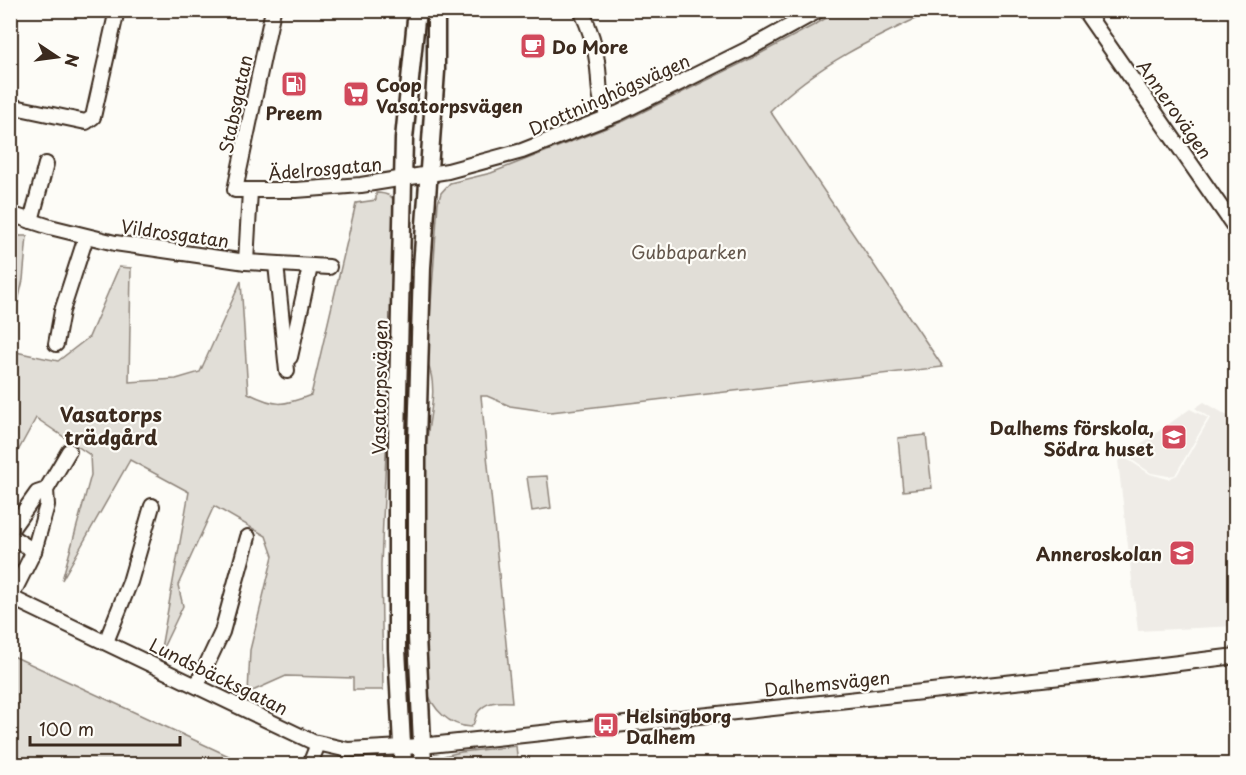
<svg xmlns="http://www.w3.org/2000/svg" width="1246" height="775" font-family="'Playpen Sans',sans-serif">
  <rect width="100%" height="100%" fill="#fdfcf7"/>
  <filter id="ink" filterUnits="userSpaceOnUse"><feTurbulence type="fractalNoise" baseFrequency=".0167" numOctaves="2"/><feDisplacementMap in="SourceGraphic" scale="12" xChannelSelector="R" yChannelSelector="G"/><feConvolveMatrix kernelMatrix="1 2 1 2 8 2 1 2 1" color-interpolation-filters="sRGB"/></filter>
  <g filter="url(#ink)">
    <g fill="#efece7">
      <path d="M 1204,402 L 1235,420 L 1235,626 L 1138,631 L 1118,461 L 1124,457 L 1150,474 L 1168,479 L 1177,475 L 1210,418 L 1195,408 Z"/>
      <path d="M 1190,409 L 1208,418 L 1175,475 L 1168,476 L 1151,473 L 1125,455 Z"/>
    </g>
    <g fill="#e1ded7" stroke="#8e847a" stroke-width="1.5">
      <path d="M 838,11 L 932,11 C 874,38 816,65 770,111 L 943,367 L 551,412 L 510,406 L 487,396 L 481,396 L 512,702 C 499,701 484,701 477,714 C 474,719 476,723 471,727 C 449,726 432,709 426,688 C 421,674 424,649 424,634 C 423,573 423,512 426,451 C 427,421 440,391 427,362 L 438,203 L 441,193 L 450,183 L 491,173 L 624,121 L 752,58 L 816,24 Z"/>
      <path d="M 376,193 C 387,193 395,196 397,207 L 381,565 L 383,690 L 353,690 L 353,678 L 286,676 L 248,693 L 250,650 L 273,556 L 266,536 L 214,506 L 178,585 L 183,606 L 160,654 L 189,492 L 130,460 L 62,580 L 91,475 L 90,455 L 36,418 L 11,464 L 11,351 L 58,361 L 89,337 L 119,267 L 131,268 L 129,382 L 176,379 L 200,372 L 241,281 L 248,393 C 276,407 283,406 311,395 L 356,203 L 376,200 Z"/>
      <path d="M 17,236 L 27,236 L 23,280 L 11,332 L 11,247 Z"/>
      <path d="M 926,435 L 932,488 L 903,491 L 898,438 Z"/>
      <path d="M 547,476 L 551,508 L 532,511 L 527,477 Z"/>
      <path d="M 10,655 L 11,655 L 246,764 L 11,764 Z"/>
      <path d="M 516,746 L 518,764 L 438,764 L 444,756 L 461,752 Z"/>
    </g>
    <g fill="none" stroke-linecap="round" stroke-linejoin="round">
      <g stroke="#3b2a1e" stroke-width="18">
        <g id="minor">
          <path d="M 273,10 L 235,190 L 296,190 L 361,185 L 448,171 L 522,151 L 619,113 L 748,49 L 819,10"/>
          <path d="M 581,10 C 589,27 595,43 597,61 C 601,85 596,94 609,117"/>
          <path d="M 1084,10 L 1236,229"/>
          <path d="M 10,106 L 86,122 L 93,117 L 117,10"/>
          <path d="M 10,214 L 50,227 L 115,243 L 246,262 L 250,191"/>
          <path d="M 31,221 L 46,164"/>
          <path d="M 246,262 L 329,267"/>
          <path d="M 276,264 L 287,371"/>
          <path d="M 56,344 L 62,311 L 86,237"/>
          <path d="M 290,357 L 310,267"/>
          <path d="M 10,531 L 37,493 L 46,490"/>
          <path d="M 10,536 L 34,551"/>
          <path d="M 10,597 L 313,742 L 348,750 L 421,746 L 1089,674 L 1236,656"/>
          <path d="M 11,597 L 34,551 L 47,505 L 46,490 L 69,451"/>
          <path d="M 106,642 L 130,582 L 152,506"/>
          <path d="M 197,685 L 222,632 L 248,537"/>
          <path d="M 310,764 L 318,744"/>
        </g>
      </g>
      <g stroke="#3b2a1e" stroke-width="21">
        <g id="major">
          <path d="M 403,764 L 397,649 L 397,438 L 404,139 L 417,10"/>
          <path d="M 423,764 L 417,637 L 417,443 L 422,267 L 436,71 L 436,10"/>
        </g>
      </g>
      <use href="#minor" stroke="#fdfcf7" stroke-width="14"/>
      <use href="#major" stroke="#fdfcf7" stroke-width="16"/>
    </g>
  </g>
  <defs>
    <g id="cafe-square" transform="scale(1.35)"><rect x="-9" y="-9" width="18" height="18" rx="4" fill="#d1495b" stroke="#fdfcf7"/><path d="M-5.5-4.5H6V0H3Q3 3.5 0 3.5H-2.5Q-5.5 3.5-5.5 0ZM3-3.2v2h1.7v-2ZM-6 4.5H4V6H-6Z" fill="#fff"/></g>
    <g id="fuel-square" transform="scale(1.35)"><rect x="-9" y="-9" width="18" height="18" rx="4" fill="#d1495b" stroke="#fdfcf7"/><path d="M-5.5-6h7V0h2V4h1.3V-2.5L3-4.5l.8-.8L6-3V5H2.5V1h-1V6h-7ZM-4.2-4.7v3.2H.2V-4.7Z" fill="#fff"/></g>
    <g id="supermarket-square" transform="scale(1.35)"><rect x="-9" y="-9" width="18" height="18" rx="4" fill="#d1495b" stroke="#fdfcf7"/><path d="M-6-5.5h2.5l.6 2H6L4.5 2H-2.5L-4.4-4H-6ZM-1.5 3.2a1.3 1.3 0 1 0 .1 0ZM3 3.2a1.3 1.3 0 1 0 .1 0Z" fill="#fff"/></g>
    <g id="school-square" transform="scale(1.35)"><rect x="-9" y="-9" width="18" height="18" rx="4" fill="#d1495b" stroke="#fdfcf7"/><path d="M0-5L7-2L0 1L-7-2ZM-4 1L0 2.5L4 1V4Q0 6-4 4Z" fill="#fff"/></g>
    <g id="bus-square" transform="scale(1.35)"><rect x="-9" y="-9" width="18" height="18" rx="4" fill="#d1495b" stroke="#fdfcf7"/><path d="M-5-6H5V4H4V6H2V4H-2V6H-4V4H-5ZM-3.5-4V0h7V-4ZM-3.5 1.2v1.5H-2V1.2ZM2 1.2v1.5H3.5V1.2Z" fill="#fff"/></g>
  </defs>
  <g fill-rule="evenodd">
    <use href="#cafe-square" x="533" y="46"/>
    <use href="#fuel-square" x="294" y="84"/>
    <use href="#supermarket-square" x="356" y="94"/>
    <use href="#school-square" x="1174" y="437"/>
    <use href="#school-square" x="1182" y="553"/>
    <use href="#bus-square" x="606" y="725"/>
  </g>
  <g text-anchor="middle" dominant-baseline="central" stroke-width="4.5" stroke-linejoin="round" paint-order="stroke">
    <g font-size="18" font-weight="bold" fill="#3b2a1e" stroke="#fdfcf7" text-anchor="start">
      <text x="552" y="46">Do More</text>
      <text x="376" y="84">Coop<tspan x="376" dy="21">Vasatorpsvägen</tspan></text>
      <text x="294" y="112" text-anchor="middle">Preem</text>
      <text x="1154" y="427" text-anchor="end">Dalhems förskola,<tspan x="1154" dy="21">Södra huset</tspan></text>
      <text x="1162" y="553" text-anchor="end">Anneroskolan</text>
      <text x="626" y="715">Helsingborg<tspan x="626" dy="21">Dalhem</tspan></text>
    </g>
    <g font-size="18" fill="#3b2a1e" stroke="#fdfcf7">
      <text transform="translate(609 94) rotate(-24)">Drottninghögsvägen</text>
      <text transform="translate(235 104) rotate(-78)">Stabsgatan</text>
      <text transform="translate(1175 109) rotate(55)">Annerovägen</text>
      <text transform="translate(325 168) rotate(-5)">Ädelrosgatan</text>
      <text transform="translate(175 233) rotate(8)">Vildrosgatan</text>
      <text transform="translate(379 387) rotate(-89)">Vasatorpsvägen</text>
      <text transform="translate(219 676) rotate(26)">Lundsbäcksgatan</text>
      <text transform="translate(827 683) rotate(-6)">Dalhemsvägen</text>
    </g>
    <g font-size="18" fill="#64574c" stroke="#fdfcf7">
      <text x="689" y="251">Gubbaparken</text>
    </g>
    <g font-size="20" font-weight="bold" fill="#3b2a1e" stroke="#fdfcf7">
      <text x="111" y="414">Vasatorps<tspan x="111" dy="23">trädgård</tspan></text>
    </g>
  </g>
  <rect width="1246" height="775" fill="none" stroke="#fdfcf7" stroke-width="36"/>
  <rect x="18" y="18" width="1210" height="739" fill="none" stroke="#3b2a1e" stroke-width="2" filter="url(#ink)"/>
  <g transform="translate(57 57) rotate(103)" stroke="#fdfcf7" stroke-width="4.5" paint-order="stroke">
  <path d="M0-4.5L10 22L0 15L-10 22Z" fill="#3b2a1e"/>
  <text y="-9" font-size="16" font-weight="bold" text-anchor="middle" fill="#3b2a1e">N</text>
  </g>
  <path d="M30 736v9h150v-9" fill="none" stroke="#3b2a1e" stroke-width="3"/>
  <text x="39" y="736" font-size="18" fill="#3b2a1e" stroke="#fdfcf7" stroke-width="4.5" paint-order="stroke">100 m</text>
</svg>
